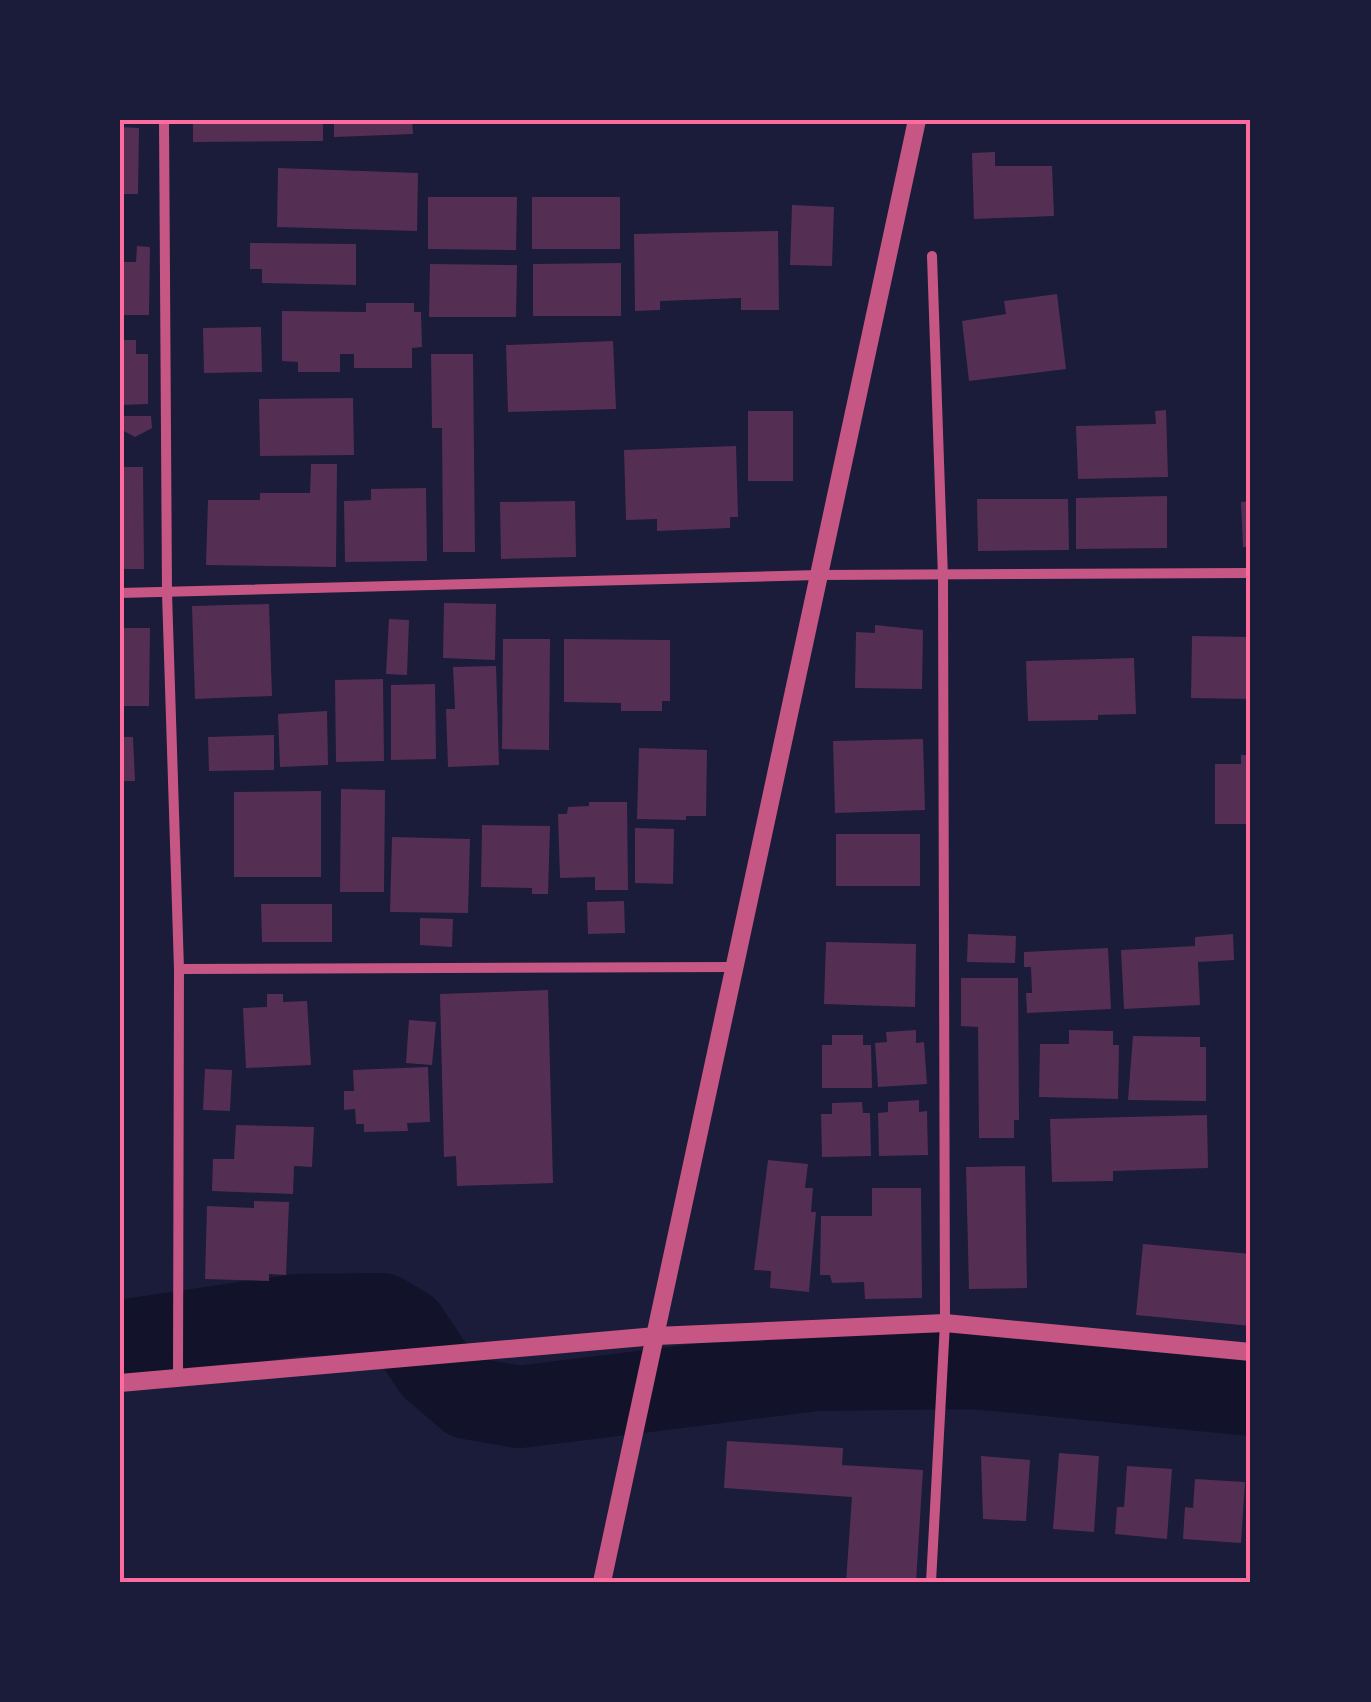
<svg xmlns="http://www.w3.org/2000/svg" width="1371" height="1702" font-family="Manrope,sans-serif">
  <rect width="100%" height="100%" fill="#1b1b3a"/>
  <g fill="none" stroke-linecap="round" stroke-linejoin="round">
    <path stroke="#12122b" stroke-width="82" d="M 120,1341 L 297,1315 L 382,1314 L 407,1329 L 433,1368 L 468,1398 L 519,1407 L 816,1370 L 973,1368 L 1251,1395"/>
  </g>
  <g fill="#542f53">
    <path d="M 193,120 L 323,120 L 323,141 L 193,142 Z"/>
    <path d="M 334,120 L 412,120 L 413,134 L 334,137 Z"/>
    <path d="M 120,127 L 139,128 L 138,194 L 120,194 Z"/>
    <path d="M 995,152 L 995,166 L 1052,166 L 1054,216 L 974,219 L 972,153 Z"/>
    <path d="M 278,168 L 418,173 L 417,231 L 277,227 Z"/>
    <path d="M 428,197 L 517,197 L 516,250 L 428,249 Z"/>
    <rect x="532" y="197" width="88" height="52"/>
    <path d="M 792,205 L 834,207 L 832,266 L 790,265 Z"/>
    <path d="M 778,231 L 779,310 L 741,310 L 741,298 L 660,301 L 660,310 L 635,311 L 634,234 Z"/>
    <path d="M 250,243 L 356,244 L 356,285 L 262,283 L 262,269 L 250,269 Z"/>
    <path d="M 137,246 L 150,247 L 149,315 L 120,315 L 120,262 L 136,262 Z"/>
    <path d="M 621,263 L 621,316 L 533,316 L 533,264 Z"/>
    <path d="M 430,264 L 517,265 L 516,317 L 429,317 Z"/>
    <path d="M 1057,294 L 1066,369 L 969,381 L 962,321 L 1006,314 L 1004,301 Z"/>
    <path d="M 366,303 L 414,303 L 414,312 L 421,312 L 422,347 L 412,348 L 412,368 L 354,368 L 354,354 L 340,354 L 340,372 L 298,372 L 298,362 L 282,361 L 282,311 L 366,312 Z"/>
    <path d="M 261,327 L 262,372 L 204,373 L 203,328 Z"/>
    <path d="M 120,340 L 136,340 L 136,354 L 148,354 L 148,404 L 120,405 Z"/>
    <path d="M 613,341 L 616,409 L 508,412 L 506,345 Z"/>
    <path d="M 431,354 L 473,354 L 475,552 L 443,552 L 442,428 L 432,428 Z"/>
    <path d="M 353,398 L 354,455 L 260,456 L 259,399 Z"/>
    <path d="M 1166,410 L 1168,477 L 1078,479 L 1076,426 L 1156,424 L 1155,411 Z"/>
    <rect x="748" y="411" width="45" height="70"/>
    <path d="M 121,416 L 151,416 L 152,428 L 135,437 L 120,429 Z"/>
    <path d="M 736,446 L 738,517 L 730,517 L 730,528 L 657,531 L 657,519 L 626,520 L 624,450 Z"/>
    <path d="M 311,464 L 337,464 L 336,567 L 206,565 L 208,500 L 260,500 L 260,493 L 310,493 Z"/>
    <path d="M 120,467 L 143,467 L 144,569 L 120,569 Z"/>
    <path d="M 426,488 L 427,561 L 345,562 L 344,501 L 371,500 L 371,489 Z"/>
    <path d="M 1167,496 L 1167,548 L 1076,549 L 1076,498 Z"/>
    <path d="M 977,499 L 1068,499 L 1069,550 L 978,551 Z"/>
    <path d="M 575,501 L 576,557 L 501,559 L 500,502 Z"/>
    <path d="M 1251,501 L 1251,547 L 1243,547 L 1241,502 Z"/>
    <path d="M 444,603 L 496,604 L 495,660 L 443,658 Z"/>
    <path d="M 269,604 L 272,696 L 195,699 L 192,606 Z"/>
    <path d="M 389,619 L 409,620 L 407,675 L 386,674 Z"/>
    <path d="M 875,625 L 923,630 L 922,689 L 855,688 L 856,632 L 875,633 Z"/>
    <path d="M 120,628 L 150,628 L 149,706 L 120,706 Z"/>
    <path d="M 1192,636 L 1251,637 L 1251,699 L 1191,698 Z"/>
    <path d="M 503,639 L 550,639 L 549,750 L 502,749 Z"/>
    <path d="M 564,639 L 670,640 L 670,701 L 662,701 L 662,711 L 621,711 L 621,703 L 564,702 Z"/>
    <path d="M 1134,658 L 1136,714 L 1098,715 L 1098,720 L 1028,721 L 1026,661 Z"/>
    <path d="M 496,666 L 499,765 L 448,767 L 446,709 L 455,709 L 453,667 Z"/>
    <path d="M 383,679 L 384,761 L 336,762 L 335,680 Z"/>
    <path d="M 435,684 L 436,759 L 391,760 L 391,685 Z"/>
    <path d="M 327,711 L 328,765 L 280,767 L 278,714 Z"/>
    <path d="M 274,735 L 274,770 L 209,771 L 208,737 Z"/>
    <path d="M 120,737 L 133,737 L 135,781 L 120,781 Z"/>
    <path d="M 923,739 L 925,810 L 835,813 L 833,741 Z"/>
    <path d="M 639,748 L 707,750 L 706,816 L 686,816 L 686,820 L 637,819 Z"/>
    <path d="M 1241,755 L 1251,755 L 1251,824 L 1215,824 L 1215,764 L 1241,764 Z"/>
    <path d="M 341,789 L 385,790 L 384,892 L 340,892 Z"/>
    <path d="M 321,791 L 321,877 L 234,877 L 234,792 Z"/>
    <path d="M 589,802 L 627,802 L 628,890 L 595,890 L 595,877 L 560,878 L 558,814 L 567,814 L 568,807 L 589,806 Z"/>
    <path d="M 482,825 L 550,826 L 548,894 L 532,894 L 532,888 L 481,887 Z"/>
    <path d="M 635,828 L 674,829 L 673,884 L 635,883 Z"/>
    <rect x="836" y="834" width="84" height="52"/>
    <path d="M 392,837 L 470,839 L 468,913 L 390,912 Z"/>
    <path d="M 624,901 L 625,933 L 588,934 L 587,902 Z"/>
    <path d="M 261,904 L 332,904 L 332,942 L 262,942 Z"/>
    <path d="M 420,918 L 453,919 L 452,947 L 420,945 Z"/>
    <path d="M 968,934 L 1016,936 L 1015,963 L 967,962 Z"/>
    <path d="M 1233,934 L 1234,960 L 1198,962 L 1200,1005 L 1124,1009 L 1121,950 L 1195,946 L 1195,937 Z"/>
    <path d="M 826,942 L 916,944 L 915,1007 L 824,1004 Z"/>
    <path d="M 1108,948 L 1111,1009 L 1027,1013 L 1026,993 L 1032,993 L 1031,967 L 1024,967 L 1024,952 Z"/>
    <path d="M 961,978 L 1018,978 L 1019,1120 L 1014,1120 L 1014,1138 L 979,1138 L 978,1027 L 961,1026 Z"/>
    <path d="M 548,990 L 553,1183 L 457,1186 L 456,1156 L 444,1157 L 440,994 Z"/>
    <path d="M 267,994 L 283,994 L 283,1002 L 307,1001 L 311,1065 L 246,1068 L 243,1008 L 267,1007 Z"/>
    <path d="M 409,1020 L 436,1022 L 432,1065 L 406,1063 Z"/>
    <path d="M 916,1030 L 916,1043 L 924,1042 L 927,1084 L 878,1087 L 875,1043 L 887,1042 L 886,1032 Z"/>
    <path d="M 1069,1030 L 1113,1031 L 1113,1045 L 1119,1045 L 1118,1099 L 1039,1097 L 1040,1044 L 1069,1044 Z"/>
    <path d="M 832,1035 L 863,1035 L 863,1045 L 871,1045 L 872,1088 L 822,1088 L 822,1045 L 832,1045 Z"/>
    <path d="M 1133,1036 L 1200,1037 L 1200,1047 L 1206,1047 L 1206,1101 L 1128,1100 Z"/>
    <path d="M 428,1067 L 430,1122 L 407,1123 L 408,1131 L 364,1132 L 364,1124 L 356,1124 L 355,1109 L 344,1110 L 344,1091 L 354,1091 L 353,1070 Z"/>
    <path d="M 205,1069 L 232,1070 L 230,1111 L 203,1110 Z"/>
    <path d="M 919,1100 L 919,1112 L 927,1111 L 928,1155 L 879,1156 L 878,1113 L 888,1112 L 888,1102 Z"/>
    <path d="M 862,1102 L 863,1113 L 870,1113 L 871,1156 L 822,1157 L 821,1114 L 832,1114 L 832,1103 Z"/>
    <path d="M 1207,1115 L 1208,1168 L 1113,1171 L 1113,1181 L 1052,1182 L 1050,1119 Z"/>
    <path d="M 236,1125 L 314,1127 L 312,1167 L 294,1166 L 293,1194 L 212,1191 L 213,1159 L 234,1159 Z"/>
    <path d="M 768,1160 L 808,1164 L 805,1188 L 813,1188 L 811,1212 L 816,1212 L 809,1292 L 770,1288 L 771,1271 L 754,1270 Z"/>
    <path d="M 1025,1166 L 1027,1288 L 969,1289 L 966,1167 Z"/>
    <path d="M 872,1188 L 921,1188 L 922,1298 L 865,1299 L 864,1282 L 832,1283 L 830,1275 L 820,1275 L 821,1216 L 872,1216 Z"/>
    <path d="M 254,1201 L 289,1202 L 286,1275 L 269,1274 L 269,1281 L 205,1279 L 207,1206 L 254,1208 Z"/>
    <path d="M 1143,1244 L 1251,1254 L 1251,1326 L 1136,1315 Z"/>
    <path d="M 727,1441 L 843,1448 L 842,1465 L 923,1470 L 916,1582 L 846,1582 L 852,1497 L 724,1488 Z"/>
    <path d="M 1059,1453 L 1099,1456 L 1094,1532 L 1053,1529 Z"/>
    <path d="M 981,1456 L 1030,1460 L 1026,1521 L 983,1519 Z"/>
    <path d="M 1127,1466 L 1172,1469 L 1167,1539 L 1115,1534 L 1117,1507 L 1124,1507 Z"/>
    <path d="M 1195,1479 L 1245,1482 L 1241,1543 L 1183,1539 L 1185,1507 L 1193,1508 Z"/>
  </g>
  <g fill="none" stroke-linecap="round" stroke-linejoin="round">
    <g stroke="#c65784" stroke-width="10">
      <path d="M 164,120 L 167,593 L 179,969 L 178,1379"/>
      <path d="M 120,593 L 818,575 L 1251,573"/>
      <path d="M 179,969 L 733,967"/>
      <path d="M 931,1582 L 945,1323 L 943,578 L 932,256"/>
    </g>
    <g stroke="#c65784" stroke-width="18">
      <path d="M 120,1383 L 656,1336 L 945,1323 L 1251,1352"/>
      <path d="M 602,1582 L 917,120"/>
    </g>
  </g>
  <rect width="1371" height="1702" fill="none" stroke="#1b1b3a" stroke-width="245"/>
  <rect x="122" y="122" width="1126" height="1458" fill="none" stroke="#ff6b9d" stroke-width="4"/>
</svg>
